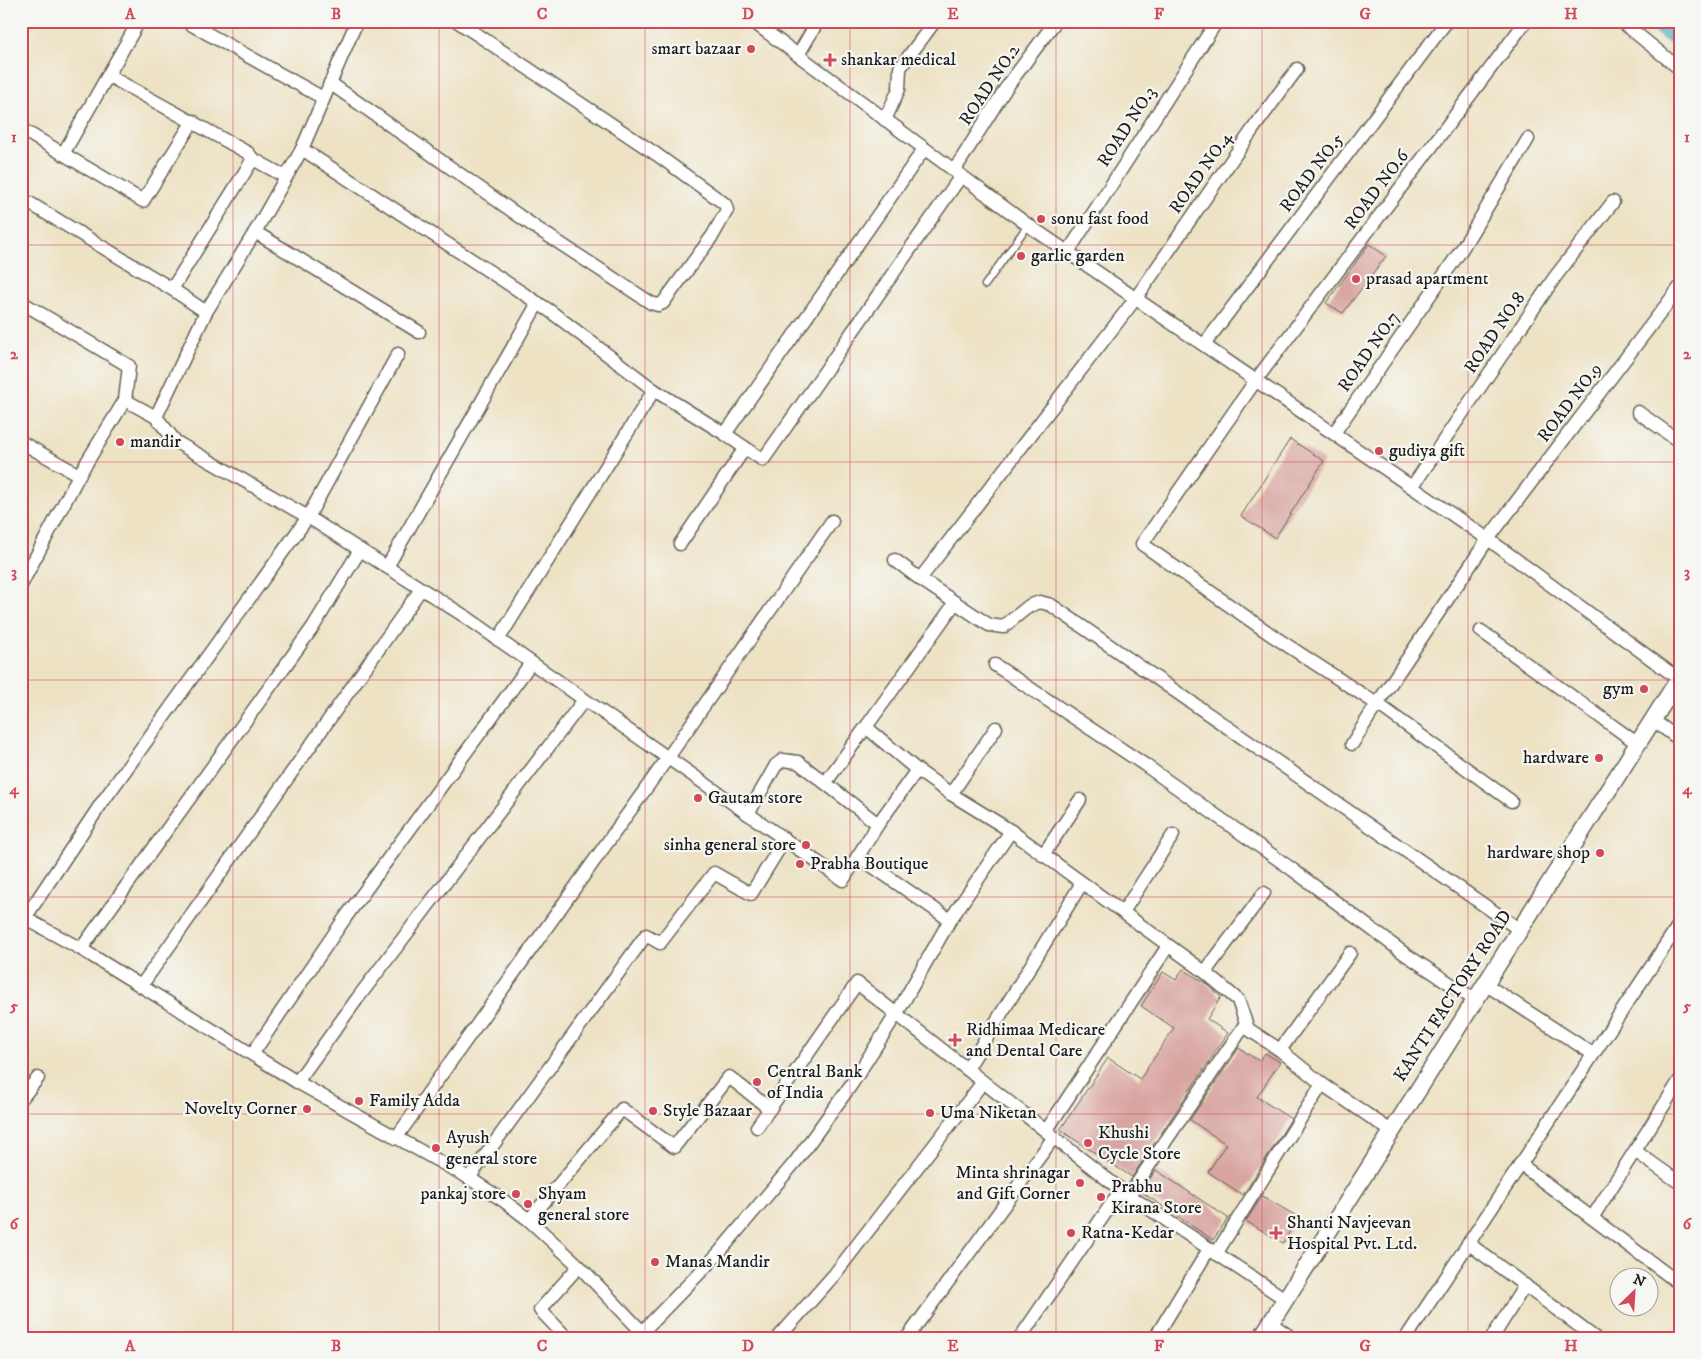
<svg xmlns="http://www.w3.org/2000/svg" width="1701" height="1359" font-family="'IM FELL DW Pica',serif">
  <rect width="100%" height="100%" fill="#f6f6f2"/>
  <filter id="ink" filterUnits="userSpaceOnUse"><feTurbulence type="fractalNoise" baseFrequency=".02" numOctaves="2"/><feDisplacementMap in="SourceGraphic" scale="10" xChannelSelector="R" yChannelSelector="G"/><feConvolveMatrix kernelMatrix="1 2 1 2 8 2 1 2 1" color-interpolation-filters="sRGB"/></filter>
  <filter id="wash" filterUnits="userSpaceOnUse"><feTurbulence type="fractalNoise" baseFrequency=".0096" numOctaves="4" result="noise"/><feDisplacementMap in="SourceGraphic" scale="20" xChannelSelector="R" yChannelSelector="G"/><feGaussianBlur stdDeviation="1.12" result="paint"/><feColorMatrix in="noise" values="0 0 0 0 0 0 0 0 0 0 0 0 0 0 0 0 0 1.4 0 .05"/><feComposite in="paint" operator="in"/></filter>
  <g filter="url(#wash)">
    <rect width="100%" height="100%" fill="#ede2c4"/>
    <g fill="none" stroke-linecap="round" stroke-linejoin="round">
      <path stroke="#3eabbd" stroke-width="18" d="M 1654,21 L 1680,41"/>
    </g>
    <g id="blocks">
      <g fill="#d8a5a1">
        <path d="M 1369,244 L 1386,256 L 1343,313 L 1326,303 Z"/>
        <path d="M 1290,439 L 1324,461 L 1275,538 L 1241,516 Z"/>
        <path d="M 1183,969 L 1208,985 L 1221,997 L 1207,1019 L 1228,1033 L 1132,1177 L 1060,1130 L 1108,1058 L 1140,1079 L 1174,1028 L 1141,1006 L 1163,972 L 1176,980 Z"/>
        <path d="M 1239,1048 L 1259,1061 L 1265,1053 L 1280,1062 L 1257,1097 L 1291,1119 L 1243,1195 L 1208,1172 L 1226,1144 L 1190,1120 Z"/>
        <path d="M 1156,1170 L 1228,1218 L 1213,1240 L 1143,1193 L 1147,1187 L 1145,1186 Z"/>
        <path d="M 1262,1196 L 1298,1217 L 1283,1243 L 1246,1221 Z"/>
      </g>
    </g>
  </g>
  <g filter="url(#ink)">
    <use href="#blocks" fill-opacity="0" stroke="#656157" stroke-width="1"/>
    <g fill="none" stroke-linecap="round" stroke-linejoin="round">
      <g stroke="#656157" stroke-width="9">
        <path id="service" d="M 985,285 L 1028,225"/>
      </g>
      <g stroke="#656157" stroke-width="15">
        <g id="minor">
          <path d="M 185,21 L 323,98"/>
          <path d="M 752,21 L 1028,225 L 1488,539 L 1680,680"/>
          <path d="M 1621,21 L 1680,69"/>
          <path d="M 798,55 L 818,21"/>
          <path d="M 109,76 L 248,153 L 253,159 L 172,289"/>
          <path d="M 330,83 L 535,227 L 651,303 L 658,305 L 663,303 L 713,235 L 727,210 L 725,204 L 656,154 L 457,21"/>
          <path d="M 885,120 L 899,89 L 900,68 L 935,21"/>
          <path d="M 21,129 L 143,201 L 193,121"/>
          <path d="M 302,149 L 550,311 L 654,390 L 498,640"/>
          <path d="M 63,154 L 139,21"/>
          <path d="M 253,159 L 286,177"/>
          <path d="M 954,171 L 1006,88 L 1056,21"/>
          <path d="M 21,198 L 172,289 L 206,312"/>
          <path d="M 255,232 L 419,332"/>
          <path d="M 1068,252 L 1217,21"/>
          <path d="M 21,302 L 129,366 L 125,400"/>
          <path d="M 1204,345 L 1447,21"/>
          <path d="M 654,390 L 725,434 L 924,149"/>
          <path d="M 1638,412 L 1680,442"/>
          <path d="M 156,417 L 176,442 L 308,517 L 466,617 L 843,880 L 878,824 L 917,770 L 866,727 L 955,603"/>
          <path d="M 1334,433 L 1460,252 L 1528,139"/>
          <path d="M 725,434 L 763,460 L 961,176"/>
          <path d="M 21,442 L 79,475"/>
          <path d="M 1412,487 L 1555,277 L 1613,202"/>
          <path d="M 680,544 L 745,448"/>
          <path d="M 895,560 L 920,579 L 1136,298 L 1253,129 L 1297,69"/>
          <path d="M 387,567 L 538,303"/>
          <path d="M 920,579 L 989,625 L 1003,627 L 1029,606 L 1040,602 L 1051,605 L 1520,930"/>
          <path d="M 21,585 L 79,475 L 125,400 L 156,417 L 206,312 L 255,232 L 302,149 L 357,21"/>
          <path d="M 1481,631 L 1638,744"/>
          <path d="M 995,665 L 1145,765 L 1293,870 L 1405,954 L 1475,1000"/>
          <path d="M 1653,720 L 1680,740"/>
          <path d="M 996,728 L 951,794 L 1011,831 L 1205,972 L 1238,1000 L 1248,1029 L 1280,1050"/>
          <path d="M 1352,744 L 1377,704 L 1488,539 L 1680,287"/>
          <path d="M 917,770 L 951,794"/>
          <path d="M 826,782 L 866,727"/>
          <path d="M 1511,801 L 1383,708 L 1273,636 L 1142,544 L 1256,380 L 1526,21"/>
          <path d="M 748,814 L 776,765 L 783,760 L 798,762 L 878,824"/>
          <path d="M 1043,855 L 1080,800"/>
          <path d="M 858,856 L 950,920"/>
          <path d="M 1123,912 L 1173,835"/>
          <path d="M 21,916 L 81,949 L 297,1082 L 469,1178 L 504,1201 L 529,1220 L 579,1266 L 648,1338"/>
          <path d="M 25,918 L 101,804 L 308,517 L 398,354"/>
          <path d="M 81,949 L 313,627 L 360,550"/>
          <path d="M 1350,953 L 1280,1050 L 1322,1084 L 1391,1131"/>
          <path d="M 1205,972 L 1264,893"/>
          <path d="M 1485,984 L 1593,1054"/>
          <path d="M 141,986 L 421,589"/>
          <path d="M 253,1053 L 345,918 L 531,663"/>
          <path d="M 967,1069 L 1082,883"/>
          <path d="M 297,1082 L 357,999 L 584,700"/>
          <path d="M 21,1099 L 38,1078"/>
          <path d="M 757,1127 L 857,983 L 1121,1190 L 1285,1299"/>
          <path d="M 1046,1131 L 1168,946"/>
          <path d="M 396,1138 L 667,759 L 832,521"/>
          <path d="M 1635,1151 L 1680,1183"/>
          <path d="M 1520,1164 L 1680,1284"/>
          <path d="M 469,1178 L 646,935 L 660,943 L 714,873 L 751,894 L 785,839"/>
          <path d="M 1129,1195 L 1246,1023"/>
          <path d="M 1592,1218 L 1680,1080"/>
          <path d="M 529,1220 L 622,1109 L 674,1147 L 729,1077 L 770,1109"/>
          <path d="M 1468,1243 L 1595,1338"/>
          <path d="M 1216,1254 L 1322,1084"/>
          <path d="M 1270,1323 L 1292,1338"/>
          <path d="M 642,1332 L 717,1255 L 796,1161 L 851,1085 L 897,1013 L 950,920 L 1011,831"/>
          <path d="M 567,1338 L 540,1310 L 579,1266"/>
          <path d="M 778,1338 L 834,1275 L 983,1082"/>
          <path d="M 907,1338 L 1054,1137"/>
          <path d="M 1020,1338 L 1121,1190"/>
          <path d="M 1155,1338 L 1209,1249"/>
          <path d="M 1406,1338 L 1680,923"/>
          <path d="M 1492,1338 L 1525,1285"/>
        </g>
      </g>
      <g stroke="#656157" stroke-width="19">
        <path id="tertiary" d="M 1261,1338 L 1680,677"/>
      </g>
      <use href="#service" stroke="#fff" stroke-width="6"/>
      <use href="#minor" stroke="#fff" stroke-width="12"/>
      <use href="#tertiary" stroke="#fff" stroke-width="16"/>
    </g>
  </g>
  <path fill="none" stroke="#d1495b" stroke-width="1" stroke-opacity="0.55" d="M 233,21 L 233,1338M 439,21 L 439,1338M 645,21 L 645,1338M 850,21 L 850,1338M 1056,21 L 1056,1338M 1262,21 L 1262,1338M 1468,21 L 1468,1338M 21,245 L 1680,245M 21,462 L 1680,462M 21,680 L 1680,680M 21,897 L 1680,897M 21,1114 L 1680,1114"/>
  <g fill="#d1495b" stroke="#f6f6f2" stroke-width="2">
    <circle cx="751" cy="49" r="5"/>
    <path d="M827.5 52.5h5v5h5v5h-5v5h-5v-5h-5v-5h5z"/>
    <circle cx="1041" cy="219" r="5"/>
    <circle cx="1021" cy="256" r="5"/>
    <circle cx="1356" cy="279" r="5"/>
    <circle cx="120" cy="442" r="5"/>
    <circle cx="1379" cy="451" r="5"/>
    <circle cx="1644" cy="689" r="5"/>
    <circle cx="1599" cy="758" r="5"/>
    <circle cx="698" cy="798" r="5"/>
    <circle cx="806" cy="845" r="5"/>
    <circle cx="1600" cy="853" r="5"/>
    <circle cx="800" cy="864" r="5"/>
    <path d="M952.5 1032.5h5v5h5v5h-5v5h-5v-5h-5v-5h5z"/>
    <circle cx="757" cy="1082" r="5"/>
    <circle cx="359" cy="1101" r="5"/>
    <circle cx="307" cy="1109" r="5"/>
    <circle cx="653" cy="1111" r="5"/>
    <circle cx="930" cy="1113" r="5"/>
    <circle cx="1088" cy="1143" r="5"/>
    <circle cx="436" cy="1148" r="5"/>
    <circle cx="1080" cy="1183" r="5"/>
    <circle cx="516" cy="1194" r="5"/>
    <circle cx="1101" cy="1197" r="5"/>
    <circle cx="528" cy="1204" r="5"/>
    <circle cx="1071" cy="1233" r="5"/>
    <path d="M1273.5 1225.5h5v5h5v5h-5v5h-5v-5h-5v-5h5z"/>
    <circle cx="655" cy="1262" r="5"/>
  </g>
  <g text-anchor="middle" dominant-baseline="central" stroke-width="4.5" stroke-linejoin="round" paint-order="stroke">
    <g font-size="18" fill="#1c1c1c" stroke="#f6f6f2" text-anchor="start">
      <text x="741" y="49" text-anchor="end">smart bazaar</text>
      <text x="841" y="60">shankar medical</text>
      <text x="1051" y="219">sonu fast food</text>
      <text x="1031" y="256">garlic garden</text>
      <text x="1366" y="279">prasad apartment</text>
      <text x="130" y="442">mandir</text>
      <text x="1389" y="451">gudiya gift</text>
      <text x="1634" y="689" text-anchor="end">gym</text>
      <text x="1589" y="758" text-anchor="end">hardware</text>
      <text x="708" y="798">Gautam store</text>
      <text x="796" y="845" text-anchor="end">sinha general store</text>
      <text x="1590" y="853" text-anchor="end">hardware shop</text>
      <text x="810" y="864">Prabha Boutique</text>
      <text x="966" y="1030">Ridhimaa Medicare<tspan x="966" dy="21">and Dental Care</tspan></text>
      <text x="767" y="1072">Central Bank<tspan x="767" dy="21">of India</tspan></text>
      <text x="369" y="1101">Family Adda</text>
      <text x="297" y="1109" text-anchor="end">Novelty Corner</text>
      <text x="663" y="1111">Style Bazaar</text>
      <text x="940" y="1113">Uma Niketan</text>
      <text x="1098" y="1133">Khushi<tspan x="1098" dy="21">Cycle Store</tspan></text>
      <text x="446" y="1138">Ayush<tspan x="446" dy="21">general store</tspan></text>
      <text x="1070" y="1173" text-anchor="end">Minta shrinagar<tspan x="1070" dy="21">and Gift Corner</tspan></text>
      <text x="1111" y="1187">Prabhu<tspan x="1111" dy="21">Kirana Store</tspan></text>
      <text x="506" y="1194" text-anchor="end">pankaj store</text>
      <text x="538" y="1194">Shyam<tspan x="538" dy="21">general store</tspan></text>
      <text x="1287" y="1223">Shanti Navjeevan<tspan x="1287" dy="21">Hospital Pvt. Ltd.</tspan></text>
      <text x="1081" y="1233">Ratna-Kedar</text>
      <text x="665" y="1262">Manas Mandir</text>
    </g>
    <g font-size="18" fill="#1c1c1c" stroke="#f6f6f2">
      <text transform="translate(990 85) rotate(-56)">ROAD NO.2</text>
      <text transform="translate(1127 127) rotate(-57)">ROAD NO.3</text>
      <text transform="translate(1201 173) rotate(-55)">ROAD NO.4</text>
      <text transform="translate(1312 173) rotate(-53)">ROAD NO.5</text>
      <text transform="translate(1377 190) rotate(-53)">ROAD NO.6</text>
      <text transform="translate(1495 333) rotate(-56)">ROAD NO.8</text>
      <text transform="translate(1369 352) rotate(-55)">ROAD NO.7</text>
      <text transform="translate(1570 403) rotate(-53)">ROAD NO.9</text>
      <text transform="translate(1453 996) rotate(-57)">KANTI FACTORY ROAD</text>
    </g>
  </g>
  <rect width="1701" height="1359" fill="none" stroke="#f6f6f2" stroke-width="55"/>
  <g transform="translate(1634 1292) rotate(25)"><circle r="24" fill="#f6f6f2" stroke="#9f9f9c"/>
  <path d="M0-4L9 19L0 12L-9 19Z" fill="#d1495b"/>
  <text y="-8" font-size="14" font-weight="bold" text-anchor="middle" fill="#1c1c1c">N</text>
  </g>
  <rect x="28" y="28" width="1646" height="1304" fill="none" stroke="#d1495b" stroke-width="2"/>
  <g font-size="16" text-anchor="middle" font-weight="bold" fill="#d1495b">
    <text x="130" y="19">A</text>
    <text x="336" y="19">B</text>
    <text x="542" y="19">C</text>
    <text x="748" y="19">D</text>
    <text x="953" y="19">E</text>
    <text x="1159" y="19">F</text>
    <text x="1365" y="19">G</text>
    <text x="1571" y="19">H</text>
    <text x="14" y="142">1</text>
    <text x="1687" y="142">1</text>
    <text x="14" y="359">2</text>
    <text x="1687" y="359">2</text>
    <text x="14" y="577">3</text>
    <text x="1687" y="577">3</text>
    <text x="14" y="794">4</text>
    <text x="1687" y="794">4</text>
    <text x="14" y="1011">5</text>
    <text x="1687" y="1011">5</text>
    <text x="14" y="1229">6</text>
    <text x="1687" y="1229">6</text>
    <text x="130" y="1351">A</text>
    <text x="336" y="1351">B</text>
    <text x="542" y="1351">C</text>
    <text x="748" y="1351">D</text>
    <text x="953" y="1351">E</text>
    <text x="1159" y="1351">F</text>
    <text x="1365" y="1351">G</text>
    <text x="1571" y="1351">H</text>
  </g>
</svg>
